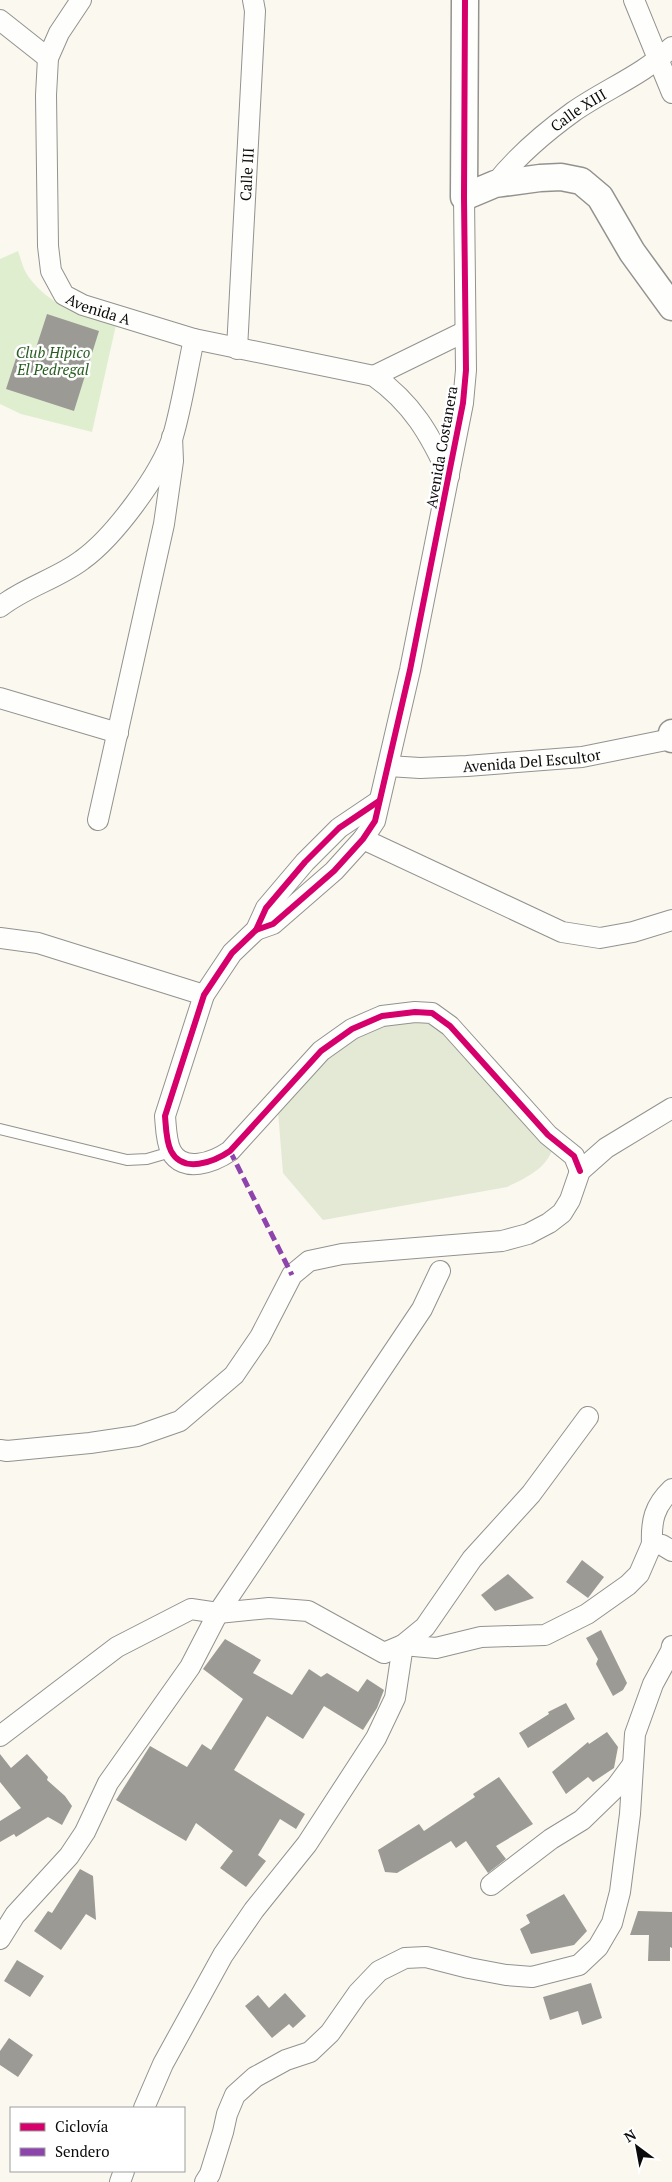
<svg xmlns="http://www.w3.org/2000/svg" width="672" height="2182" font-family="'PT Serif',serif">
  <rect width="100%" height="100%" fill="#faf8ef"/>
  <path fill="#e0eed0" d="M 18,251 C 21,259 23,269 28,276 C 48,305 83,317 116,325 L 92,432 L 21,414 L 0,404 L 0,259 Z"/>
  <path fill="#e3e9d4" d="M 418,1006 L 553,1147 C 547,1169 525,1178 507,1187 L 323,1220 L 283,1173 L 277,1099 L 321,1051 Z"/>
  <g fill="#9c9a95">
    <path d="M 47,314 L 99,331 L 74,411 L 6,389 L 20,346 L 35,351 Z"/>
    <path d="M 582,1560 L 604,1577 L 588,1598 L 566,1582 Z"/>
    <path d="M 508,1574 L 534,1598 L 495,1611 L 481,1595 Z"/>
    <path d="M 601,1630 L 627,1683 L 623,1690 L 613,1696 L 596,1664 L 598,1659 L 586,1638 Z"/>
    <path d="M 225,1639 L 261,1660 L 253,1673 L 292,1695 L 309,1669 L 321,1677 L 327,1673 L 358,1692 L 367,1679 L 384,1690 L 377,1708 L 363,1730 L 324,1706 L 303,1739 L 267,1716 L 234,1770 L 305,1814 L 296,1829 L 280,1819 L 258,1855 L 266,1861 L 246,1887 L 220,1868 L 233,1851 L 196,1823 L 186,1841 L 116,1800 L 150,1746 L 187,1767 L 202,1744 L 211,1750 L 243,1699 L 203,1669 Z"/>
    <path d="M 566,1703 L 575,1719 L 528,1748 L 519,1733 L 549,1714 L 548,1712 Z"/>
    <path d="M 607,1732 L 618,1747 L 614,1768 L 593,1782 L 588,1777 L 566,1794 L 552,1772 L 588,1742 L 589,1744 Z"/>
    <path d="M 0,1754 L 11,1768 L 27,1754 L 48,1777 L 47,1780 L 65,1796 L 72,1806 L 62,1825 L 48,1817 L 16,1837 L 14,1834 L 0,1842 L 0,1821 L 21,1808 L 0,1782 Z"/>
    <path d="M 499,1777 L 533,1824 L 496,1846 L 506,1859 L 488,1873 L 466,1841 L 456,1848 L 451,1841 L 397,1873 L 385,1872 L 378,1850 L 419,1824 L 424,1831 L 475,1797 L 473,1794 Z"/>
    <path d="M 80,1869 L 93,1876 L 96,1920 L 86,1914 L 61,1950 L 34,1931 L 48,1911 L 52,1913 Z"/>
    <path d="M 564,1894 L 587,1931 L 574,1945 L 531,1954 L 520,1929 L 530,1923 L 526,1915 Z"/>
    <path d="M 638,1911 L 672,1912 L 672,1948 L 670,1947 L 670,1961 L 648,1961 L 649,1935 L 630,1935 Z"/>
    <path d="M 17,1960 L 44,1976 L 30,1997 L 4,1981 Z"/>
    <path d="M 591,1983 L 602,2018 L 582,2025 L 578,2011 L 550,2020 L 543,1997 Z"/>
    <path d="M 285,1993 L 306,2016 L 293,2028 L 289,2024 L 272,2038 L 245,2006 L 258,1995 L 269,2008 Z"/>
    <path d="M 9,2038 L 33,2055 L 18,2077 L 0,2065 L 0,2051 Z"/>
  </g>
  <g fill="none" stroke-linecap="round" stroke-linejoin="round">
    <g stroke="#93928e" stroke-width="12">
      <path id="service" d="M 0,1129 L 127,1160 L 147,1159 L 171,1152"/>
    </g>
    <g stroke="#93928e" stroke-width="22">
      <g id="minor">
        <path id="s1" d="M 81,0 L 59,33 L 48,58 L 46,95 L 48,246 L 51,271 L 64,295 L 83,305 L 194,339 L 374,376 C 412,403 430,434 449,476"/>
        <path d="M 634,0 L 672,93"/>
        <path d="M 0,20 L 48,58"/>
        <path id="s2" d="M 495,184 C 517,156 544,133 573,112 C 606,89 643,75 672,47"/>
        <path id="s3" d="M 237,349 L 255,11 L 253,0"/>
        <path d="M 374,376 L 464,332"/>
        <path d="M 0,607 C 25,587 57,579 82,560 C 114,537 161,474 173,436 C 182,405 187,371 194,339"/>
        <path d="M 0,698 L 118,733"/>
        <path id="s4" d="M 388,766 L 420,768 L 467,766 L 582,757 L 671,739"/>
        <path d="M 379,801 L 339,828 L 305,862 L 266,908 L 256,930 L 232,953 L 204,995 L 165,1116 C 166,1127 166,1141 171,1151 C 183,1174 214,1162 230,1151 L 321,1051 L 352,1029 L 382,1016 L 415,1012 L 432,1013 L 450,1026 L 548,1135 L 574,1156 L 580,1171"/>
        <path d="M 98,820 L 164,524 L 173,461 L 172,437"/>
        <path d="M 363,839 L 562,932 L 600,938 L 633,932 L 672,920"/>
        <path d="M 256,930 L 273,924 L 334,871 L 363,839 L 375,821 L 410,670 L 463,403 L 466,370 L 464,197"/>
        <path d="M 0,938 L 38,943 L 204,995"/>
        <path d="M 0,1450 L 7,1451 L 90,1443 L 137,1436 L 180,1421 L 234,1375 L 260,1337 L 292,1275 L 309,1261 L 342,1254 L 502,1241 L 528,1234 L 549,1223 L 562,1213 L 570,1200 L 580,1171 L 606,1148 L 672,1108"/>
        <path d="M 652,1544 C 651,1521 654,1506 672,1489"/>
        <path d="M 0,1736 L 117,1647 L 191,1609 L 218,1613 L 269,1608 L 308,1611 L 384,1653 L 403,1645 L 436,1648 L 481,1637 L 545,1635 L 587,1614 L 628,1585 L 639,1574 L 652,1544 L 662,1545 L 672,1551"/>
        <path d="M 491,1885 L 551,1839 L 582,1820 L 616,1787 L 633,1764"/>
        <path d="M 0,1939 L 15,1915 L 69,1856 L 85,1832 L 108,1783 L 190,1667 L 218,1613 L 422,1309 L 440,1271"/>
        <path d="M 144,2108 L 163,2064 L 223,1955 L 254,1910 L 307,1844 L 376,1738 L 395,1698 L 403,1645 L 425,1627 L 472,1559 L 531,1494 L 588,1417"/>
        <path d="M 120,2182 L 124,2171"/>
        <path d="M 205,2182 L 210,2174 L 223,2132 L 227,2114 L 235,2095 L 255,2077 L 286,2060 L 310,2052 L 330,2033 L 358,1993 L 379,1971 L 405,1958 L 426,1957 L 469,1968 L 506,1975 L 532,1977 L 579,1965 L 598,1947 L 612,1923 L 620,1892 L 630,1814 L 635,1734 L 653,1684 L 671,1651 L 672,1646"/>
      </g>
    </g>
    <g stroke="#93928e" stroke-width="29">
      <g id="tertiary">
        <path d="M 465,0 L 464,197 L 495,184 L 540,178 L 561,177 L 581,181 L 600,197 L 632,252 L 672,307"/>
        <path d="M 672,733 L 672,739"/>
      </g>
    </g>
    <use href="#service" stroke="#fefefd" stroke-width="10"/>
    <use href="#minor" stroke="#fefefd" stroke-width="20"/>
    <use href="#tertiary" stroke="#fefefd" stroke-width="26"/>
    <path stroke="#8e44ad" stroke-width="5" stroke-dasharray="10 5" stroke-linecap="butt" d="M 230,1151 L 292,1275"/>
    <g stroke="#fff" stroke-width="9">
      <g id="cycleway">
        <path d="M 379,801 L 339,828 L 305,862 L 266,908 L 256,930 L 232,953 L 204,995 L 165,1116 C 166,1127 166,1141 171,1151 C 183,1174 214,1162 230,1151 L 321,1051 L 352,1029 L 382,1016 L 415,1012 L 432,1013 L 450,1026 L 548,1135 L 574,1156 L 580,1171"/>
        <path d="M 256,930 L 273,924 L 334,871 L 363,839 L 375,821 L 410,670 L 463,403 L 466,370 L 464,197 L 465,0"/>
      </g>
    </g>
    <use href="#cycleway" stroke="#d6006c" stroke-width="6"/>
  </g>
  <g text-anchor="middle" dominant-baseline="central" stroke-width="5" stroke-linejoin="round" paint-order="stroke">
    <g font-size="15" fill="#0b0b0b" stroke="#fff">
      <text stroke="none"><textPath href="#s2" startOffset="112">Calle XIII</textPath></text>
      <text stroke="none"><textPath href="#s3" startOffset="175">Calle III</textPath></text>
      <text stroke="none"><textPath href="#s1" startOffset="345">Avenida A</textPath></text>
      <text transform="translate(441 447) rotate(-80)">Avenida Costanera</text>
      <text stroke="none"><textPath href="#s4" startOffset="144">Avenida Del Escultor</textPath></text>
    </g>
    <g font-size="15" font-style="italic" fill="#285e20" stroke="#fff">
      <text x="53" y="352">Club Hipico<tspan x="53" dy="17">El Pedregal</tspan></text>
    </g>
  </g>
  <rect x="10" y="2107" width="175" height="65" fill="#ffffff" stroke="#9d9d9d"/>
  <rect x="20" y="2123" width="25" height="8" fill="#d6006c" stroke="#9d9d9d"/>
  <text x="55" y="2132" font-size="15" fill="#0b0b0b">Ciclovía</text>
  <rect x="20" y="2148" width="25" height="8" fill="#8e44ad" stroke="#9d9d9d"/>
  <text x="55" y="2157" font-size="15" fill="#0b0b0b">Sendero</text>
  <g transform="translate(637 2147) rotate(328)" stroke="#ffffff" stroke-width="4" paint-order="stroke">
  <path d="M0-4L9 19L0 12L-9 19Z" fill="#0b0b0b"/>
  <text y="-8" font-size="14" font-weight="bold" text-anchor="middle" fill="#0b0b0b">N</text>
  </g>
</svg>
